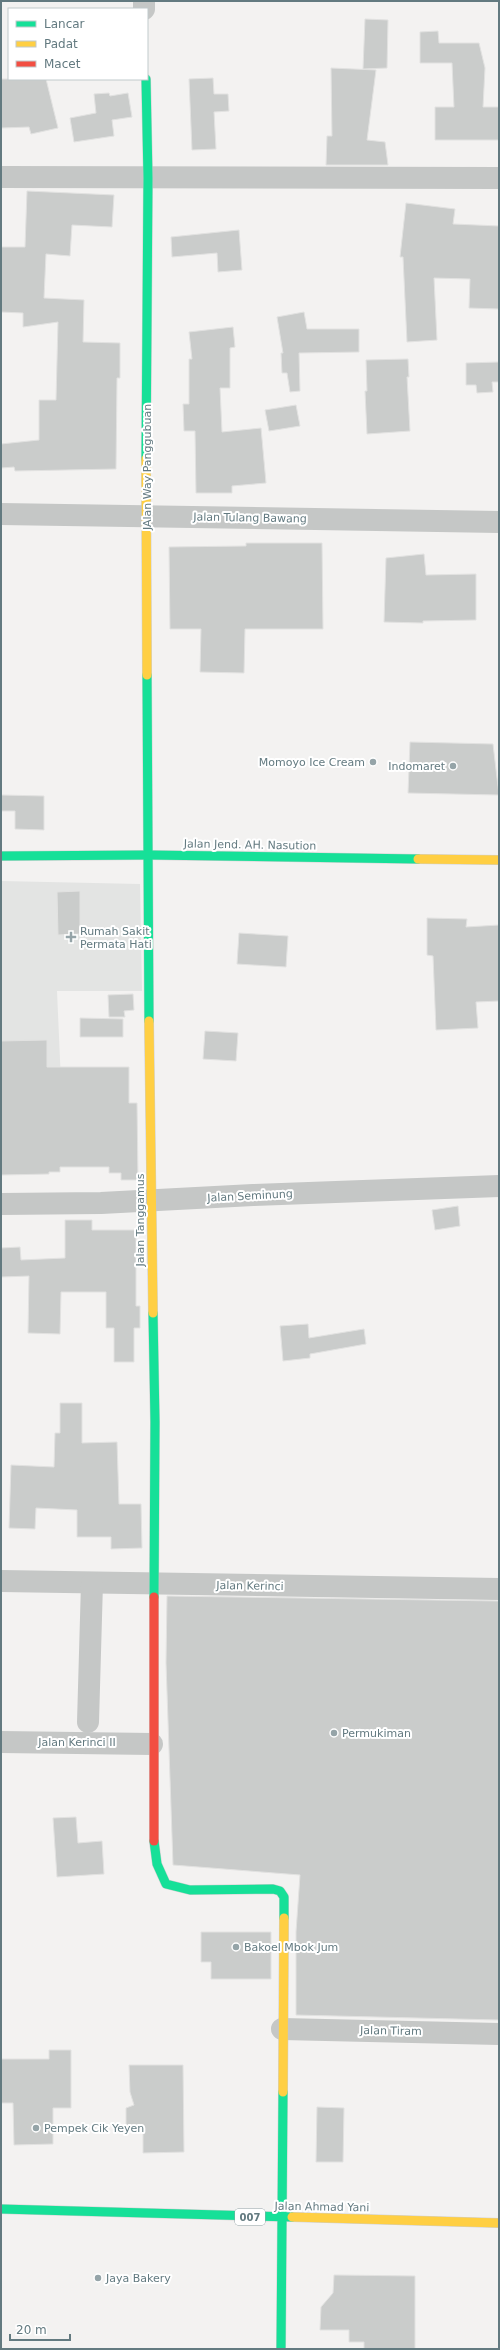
<svg xmlns="http://www.w3.org/2000/svg" width="500" height="2350" font-family="'DejaVu Sans',sans-serif">
  <rect width="100%" height="100%" fill="#f3f2f1"/>
  <path fill="#e3e4e3" d="M 1,881 L 140,884 L 142,991 L 57,991 L 61,1082 L 1,1084 Z"/>
  <g fill="#cacccb" stroke="#e2e2e1">
    <path d="M 365,19 L 388,20 L 387,68 L 363,69 Z"/>
    <path d="M 438,31 L 439,43 L 479,43 L 485,68 L 483,107 L 499,107 L 499,140 L 435,140 L 435,107 L 454,107 L 452,63 L 420,63 L 420,32 Z"/>
    <path d="M 331,68 L 376,70 L 367,140 L 385,142 L 388,165 L 326,165 L 327,136 L 332,136 Z"/>
    <path d="M 213,78 L 214,94 L 228,94 L 229,111 L 214,112 L 216,149 L 192,150 L 189,79 Z"/>
    <path d="M 1,79 L 46,79 L 58,128 L 31,134 L 29,127 L 1,128 Z"/>
    <path d="M 109,93 L 110,96 L 128,93 L 132,117 L 112,120 L 114,136 L 74,142 L 70,118 L 96,113 L 94,94 Z"/>
    <path d="M 27,191 L 114,195 L 112,227 L 72,225 L 70,256 L 46,254 L 44,298 L 84,300 L 83,342 L 120,343 L 120,378 L 117,378 L 116,469 L 15,471 L 14,467 L 1,468 L 1,444 L 39,440 L 39,400 L 56,400 L 58,322 L 23,327 L 23,313 L 1,312 L 1,247 L 25,247 Z"/>
    <path d="M 406,203 L 455,209 L 453,224 L 499,226 L 499,309 L 469,308 L 470,279 L 434,278 L 437,340 L 407,342 L 403,257 L 400,257 Z"/>
    <path d="M 239,230 L 242,270 L 218,272 L 217,253 L 172,257 L 171,237 Z"/>
    <path d="M 304,312 L 307,329 L 359,329 L 359,352 L 299,353 L 300,391 L 290,392 L 287,373 L 282,373 L 281,353 L 283,353 L 277,317 Z"/>
    <path d="M 233,327 L 235,347 L 230,348 L 230,388 L 220,388 L 222,432 L 261,428 L 266,483 L 232,486 L 232,493 L 196,493 L 195,431 L 184,431 L 183,404 L 189,404 L 189,359 L 192,359 L 189,332 Z"/>
    <path d="M 408,359 L 409,377 L 407,377 L 410,431 L 367,434 L 365,391 L 367,391 L 366,360 Z"/>
    <path d="M 499,362 L 499,382 L 492,382 L 493,392 L 477,393 L 476,385 L 466,385 L 466,363 Z"/>
    <path d="M 296,405 L 300,426 L 269,431 L 265,410 Z"/>
    <path d="M 246,543 L 322,543 L 323,629 L 245,629 L 244,673 L 200,672 L 201,629 L 170,629 L 169,547 L 246,546 Z"/>
    <path d="M 424,554 L 426,575 L 476,574 L 476,620 L 423,621 L 423,623 L 384,622 L 386,558 Z"/>
    <path d="M 410,742 L 493,744 L 499,795 L 408,793 Z"/>
    <path d="M 1,795 L 44,796 L 44,830 L 15,829 L 15,811 L 1,811 Z"/>
    <path d="M 80,891 L 80,934 L 58,935 L 57,892 Z"/>
    <path d="M 427,918 L 467,919 L 466,927 L 499,925 L 499,1001 L 476,1002 L 478,1028 L 436,1030 L 433,956 L 427,955 Z"/>
    <path d="M 239,933 L 288,936 L 286,967 L 237,964 Z"/>
    <path d="M 133,994 L 134,1010 L 124,1011 L 125,1017 L 109,1017 L 108,995 Z"/>
    <path d="M 80,1018 L 123,1019 L 123,1037 L 80,1037 Z"/>
    <path d="M 205,1031 L 238,1033 L 236,1061 L 203,1059 Z"/>
    <path d="M 47,1040 L 47,1067 L 129,1067 L 129,1103 L 137,1103 L 138,1180 L 121,1180 L 121,1173 L 109,1173 L 109,1167 L 60,1167 L 60,1172 L 49,1172 L 49,1174 L 1,1175 L 1,1041 Z"/>
    <path d="M 458,1206 L 460,1226 L 435,1230 L 432,1210 Z"/>
    <path d="M 65,1220 L 92,1220 L 92,1230 L 136,1230 L 136,1306 L 140,1306 L 140,1328 L 134,1328 L 134,1362 L 114,1362 L 114,1328 L 106,1328 L 106,1292 L 61,1292 L 60,1334 L 28,1333 L 29,1276 L 1,1277 L 1,1248 L 20,1247 L 21,1260 L 65,1258 Z"/>
    <path d="M 308,1324 L 309,1338 L 364,1329 L 366,1344 L 310,1354 L 310,1358 L 283,1361 L 280,1326 Z"/>
    <path d="M 60,1403 L 82,1403 L 82,1443 L 117,1442 L 119,1504 L 141,1504 L 142,1548 L 111,1549 L 111,1537 L 77,1537 L 77,1510 L 36,1508 L 35,1529 L 9,1528 L 11,1465 L 54,1467 L 55,1433 L 60,1433 Z"/>
    <path d="M 167,1596 L 499,1601 L 499,2020 L 296,2015 L 296,1932 L 300,1875 L 173,1865 L 166,1663 Z"/>
    <path d="M 76,1817 L 78,1843 L 102,1841 L 104,1874 L 57,1877 L 53,1818 Z"/>
    <path d="M 201,1932 L 271,1932 L 271,1979 L 211,1979 L 211,1962 L 201,1962 Z"/>
    <path d="M 49,2050 L 71,2050 L 71,2108 L 53,2108 L 53,2144 L 14,2145 L 13,2103 L 1,2103 L 1,2059 L 49,2059 Z"/>
    <path d="M 129,2065 L 183,2065 L 184,2152 L 143,2153 L 143,2128 L 126,2128 L 126,2108 L 134,2105 L 130,2092 Z"/>
    <path d="M 317,2107 L 344,2108 L 343,2162 L 316,2162 Z"/>
    <path d="M 334,2275 L 415,2276 L 415,2349 L 364,2349 L 364,2342 L 349,2342 L 349,2330 L 320,2330 L 321,2307 L 333,2293 Z"/>
  </g>
  <g fill="none" stroke-linecap="round" stroke-linejoin="round">
    <g stroke="#cecfcf" stroke-width="10">
      <g id="fast">
        <path d="M 146,79 L 148,178 L 146,459"/>
        <path d="M 147,675 L 149,1021"/>
        <path d="M 1,856 L 149,855 L 418,859"/>
        <path d="M 153,1313 L 155,1422 L 154,1597"/>
        <path d="M 154,1841 L 157,1864 L 166,1884 L 190,1890 L 273,1889 L 280,1891 L 284,1897 L 284,1918"/>
        <path d="M 1,2209 L 292,2217"/>
        <path d="M 281,2349 L 283,2092"/>
      </g>
    </g>
    <g stroke="#cecfcf" stroke-width="10">
      <g id="slow">
        <path d="M 146,459 L 147,675"/>
        <path d="M 418,859 L 499,860"/>
        <path d="M 149,1021 L 153,1313"/>
        <path d="M 283,2092 L 284,1918"/>
        <path d="M 292,2217 L 499,2223"/>
      </g>
    </g>
    <g stroke="#cecfcf" stroke-width="10">
      <path id="jam" d="M 154,1841 L 154,1597"/>
    </g>
    <g stroke="#c5c7c6" stroke-width="22">
      <path d="M 144,1 L 144,9"/>
      <path d="M 1,177 L 499,178"/>
      <path d="M 1,514 L 499,522"/>
      <path d="M 1,1204 L 101,1203 L 253,1195 L 499,1186"/>
      <path d="M 1,1581 L 499,1589"/>
      <path d="M 88,1722 L 92,1583"/>
      <path d="M 1,1742 L 152,1744"/>
      <path d="M 282,2029 L 499,2034"/>
    </g>
    <use href="#fast" stroke="#16e098" stroke-width="9"/>
    <use href="#slow" stroke="#ffcf43" stroke-width="9"/>
    <use href="#jam" stroke="#f24e42" stroke-width="9"/>
  </g>
  <g fill="#95a4a8" stroke="#fff" stroke-width="1.5">
    <circle cx="373" cy="762" r="4"/>
    <circle cx="453" cy="766" r="4"/>
    <path d="M69 931h4v4h4v4h-4v4h-4v-4h-4v-4h4z"/>
    <circle cx="334" cy="1733" r="4"/>
    <circle cx="236" cy="1947" r="4"/>
    <circle cx="36" cy="2128" r="4"/>
    <circle cx="98" cy="2278" r="4"/>
  </g>
  <g text-anchor="middle" dominant-baseline="central" stroke-width="4" stroke-linejoin="round" paint-order="stroke">
    <rect fill="#fff" stroke="#92a2a6" stroke-width="1" x="235" y="2209" width="30" height="16" rx="3"/>
    <g font-size="10" font-weight="bold" fill="#637a80">
      <text x="250" y="2217">007</text>
    </g>
    <g font-size="11" fill="#637a80" stroke="#fff">
      <text transform="translate(147 467) rotate(-90)">JAlan Way Panggubuan</text>
      <text transform="translate(250 518) rotate(1)">Jalan Tulang Bawang</text>
      <text transform="translate(250 845) rotate(1)">Jalan Jend. AH. Nasution</text>
      <text transform="translate(250 1196) rotate(-3)">Jalan Seminung</text>
      <text transform="translate(140 1220) rotate(-90)">Jalan Tanggamus</text>
      <text transform="translate(250 1586) rotate(1)">Jalan Kerinci</text>
      <text x="77" y="1742">Jalan Kerinci II</text>
      <text transform="translate(391 2031) rotate(1)">Jalan Tiram</text>
      <text transform="translate(322 2207) rotate(1)">Jalan Ahmad Yani</text>
    </g>
    <g font-size="11" fill="#637a80" stroke="#fff" text-anchor="start">
      <text x="365" y="762" text-anchor="end">Momoyo Ice Cream</text>
      <text x="445" y="766" text-anchor="end">Indomaret</text>
      <text x="80" y="931">Rumah Sakit<tspan x="80" dy="13">Permata Hati</tspan></text>
      <text x="342" y="1733">Permukiman</text>
      <text x="244" y="1947">Bakoel Mbok Jum</text>
      <text x="44" y="2128">Pempek Cik Yeyen</text>
      <text x="106" y="2278">Jaya Bakery</text>
    </g>
  </g>
  <rect width="500" height="2350" fill="none" stroke="#637a80" stroke-width="4"/>
  <rect x="8" y="8" width="140" height="72" fill="#ffffff" stroke="#c1cacc"/>
  <rect x="16" y="21" width="20" height="6" fill="#16e098" stroke="#c1cacc"/>
  <text x="44" y="28" font-size="12" fill="#637a80">Lancar</text>
  <rect x="16" y="41" width="20" height="6" fill="#ffcf43" stroke="#c1cacc"/>
  <text x="44" y="48" font-size="12" fill="#637a80">Padat</text>
  <rect x="16" y="61" width="20" height="6" fill="#f24e42" stroke="#c1cacc"/>
  <text x="44" y="68" font-size="12" fill="#637a80">Macet</text>
  <path d="M10 2334v6h60v-6" fill="none" stroke="#637a80" stroke-width="2"/>
  <text x="16" y="2334" font-size="12" fill="#637a80" stroke="#ffffff" stroke-width="3" paint-order="stroke">20 m</text>
</svg>
